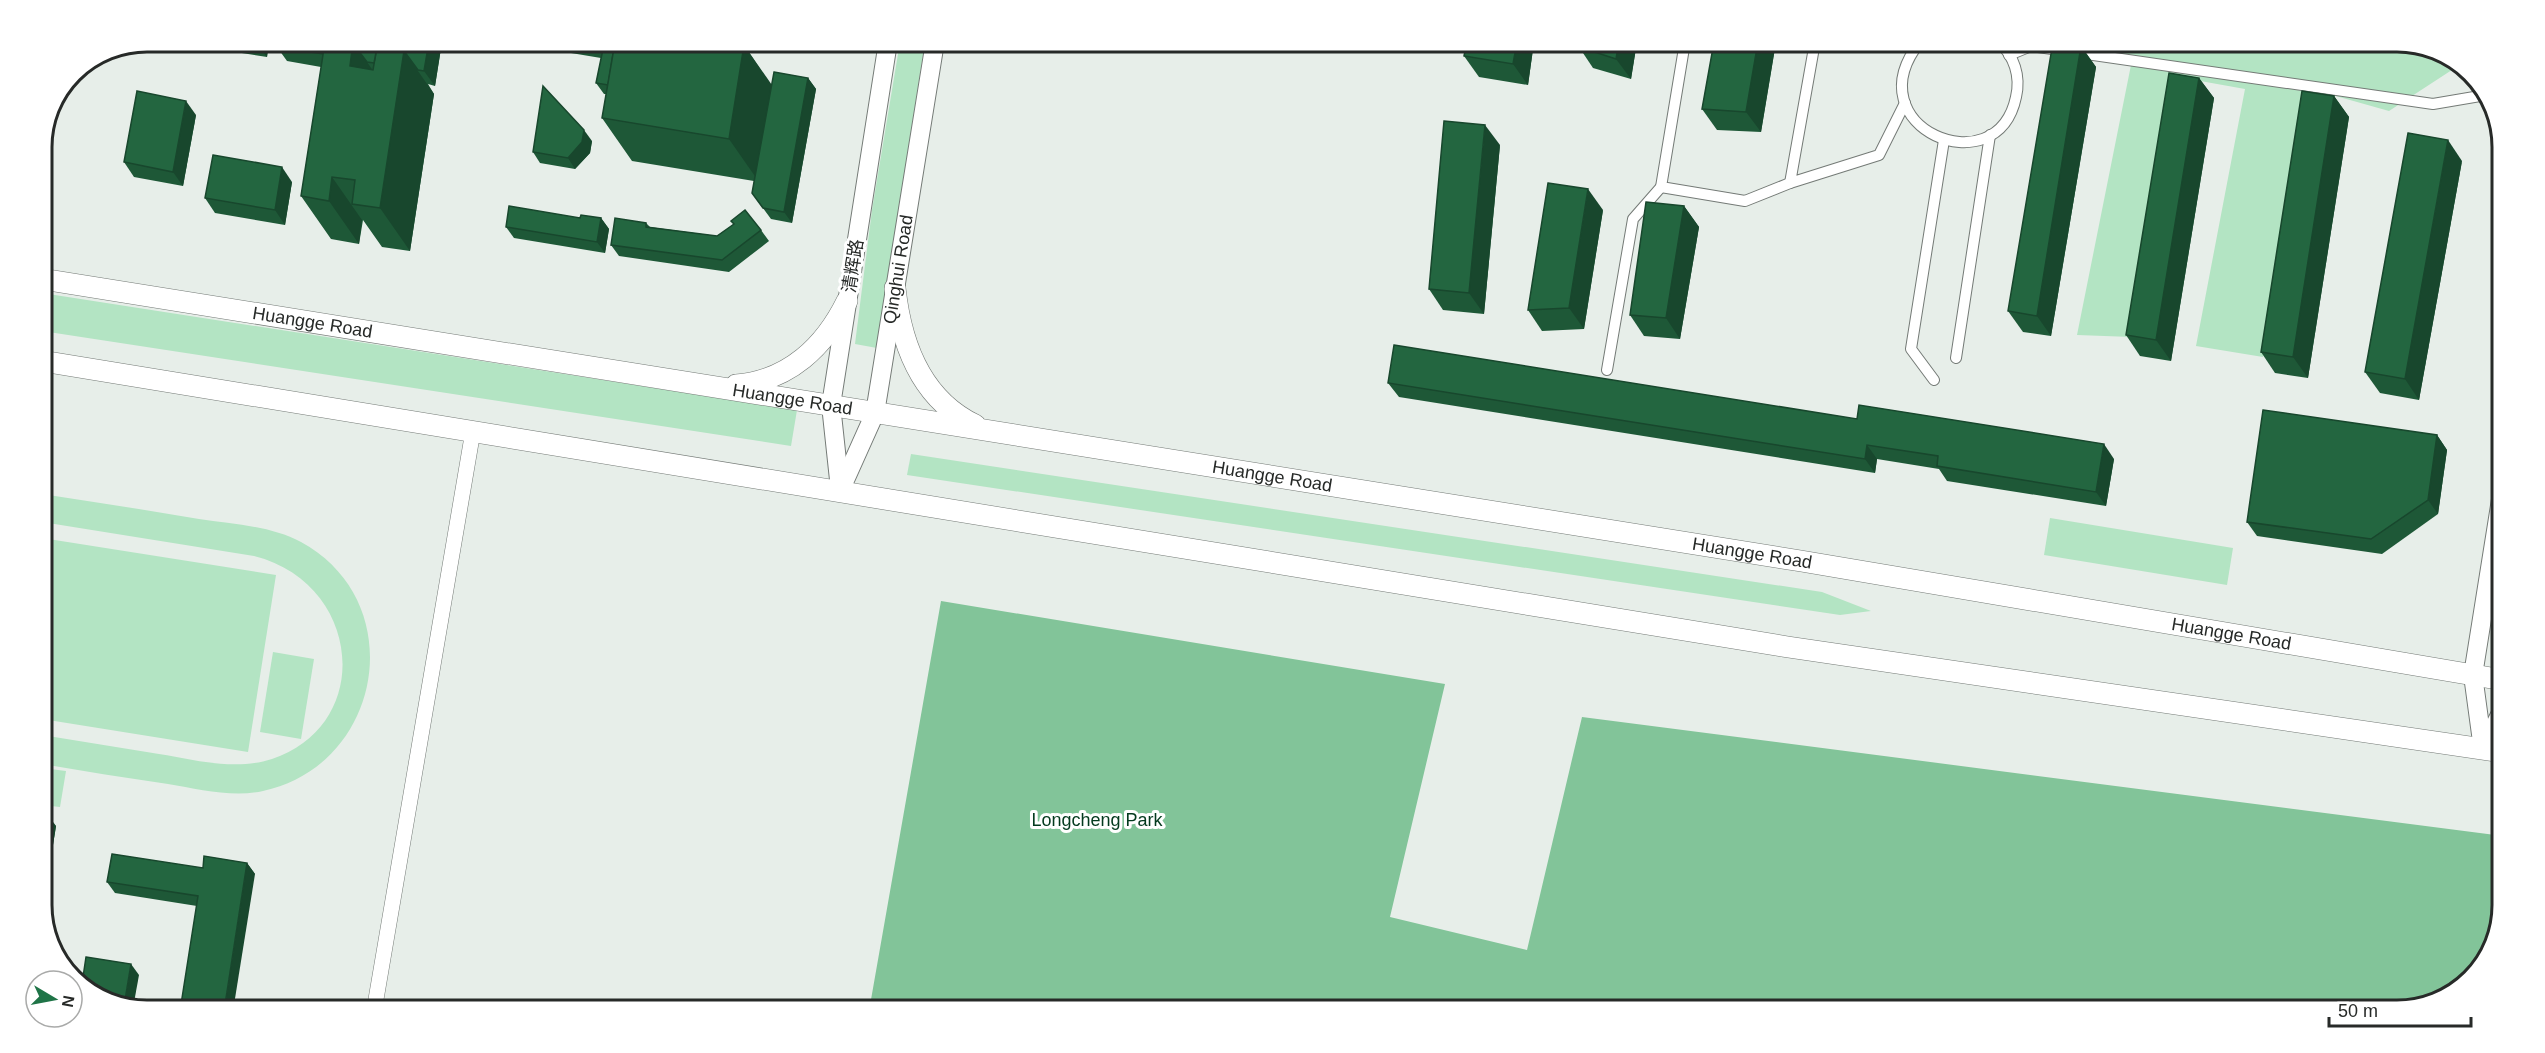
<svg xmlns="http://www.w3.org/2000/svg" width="2545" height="1053" font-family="Helvetica,'Noto Sans SC',sans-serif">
  <rect width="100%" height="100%" fill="#e7eee9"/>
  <g fill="#b3e4c3">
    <path d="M 900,42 L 925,42 L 877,348 L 855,344 L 872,210 Z"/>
    <path d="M 2043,42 L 2398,42 L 2438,50 L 2458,66 L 2389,111 L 2318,91 L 2263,357 L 2196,346 L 2245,89 L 2178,77 L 2132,337 L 2077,335 L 2131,65 L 2049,51 Z"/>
    <path d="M 42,293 L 797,410 L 791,446 L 42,331 Z"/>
    <path d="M 911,454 L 1822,592 L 1871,611 L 1840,615 L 907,475 Z"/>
    <path d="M 42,494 C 95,502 147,510 199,519 C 233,524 271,526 301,542 C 411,602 383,765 263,791 C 232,798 199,789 168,784 C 126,778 84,771 42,764 L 42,735 C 81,741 120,748 159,754 C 196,760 235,771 272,759 C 375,725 362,583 254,556 L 42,522 Z"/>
    <path d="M 2050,518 L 2233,548 L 2227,585 L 2044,555 Z"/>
    <path d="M 42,538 L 276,575 L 248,752 L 42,719 Z"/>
    <path d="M 273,652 L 314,659 L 301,739 L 260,732 Z"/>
    <path d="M 42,768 L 66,771 L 60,807 L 42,805 Z"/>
  </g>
  <path fill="#82c499" d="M 941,601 L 1445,684 L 1390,917 L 1527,950 L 1582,717 L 2503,836 L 2503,906 L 2495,946 L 2456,993 L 2398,1011 L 869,1011 Z"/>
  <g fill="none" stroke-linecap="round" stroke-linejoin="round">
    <g stroke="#747a76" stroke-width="12">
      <g id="pedestrian">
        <path d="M 1685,42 L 1661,187 L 1745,201 L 1790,183"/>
        <path d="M 1815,42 L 1790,183 L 1879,155 L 1905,103"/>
        <path d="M 1920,42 C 1852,127 1997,188 2016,97 C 2021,76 2014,56 1999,42"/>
        <path d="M 2009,55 L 2031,46 L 2433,104 L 2486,95"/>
        <path d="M 1956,358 L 1990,135"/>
        <path d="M 1607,370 L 1633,219 L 1661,187"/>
        <path d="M 1934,380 L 1911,349 L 1944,140"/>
      </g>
    </g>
    <g stroke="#747a76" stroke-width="16">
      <path id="minor" d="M 374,1011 L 473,431"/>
    </g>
    <g stroke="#747a76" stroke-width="20">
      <g id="tertiary">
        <path d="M 840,489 L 831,405 L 888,42"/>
        <path id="s1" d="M 840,491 L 875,413 L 935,42"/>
        <path d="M 2483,749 L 2473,675 L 2503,487"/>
        <path d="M 2483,749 L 2503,709"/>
      </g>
    </g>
    <g stroke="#747a76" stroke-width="22">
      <g id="secondary">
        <path id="s2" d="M 42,279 L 1801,561 L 2503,680"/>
        <path d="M 895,288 C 901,344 921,399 975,425"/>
        <path d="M 42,361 L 1788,647 L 2503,752"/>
        <path d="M 736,385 C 789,381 825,346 847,301"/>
      </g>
    </g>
    <use href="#pedestrian" stroke="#fff" stroke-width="10"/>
    <use href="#minor" stroke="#fff" stroke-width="15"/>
    <use href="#tertiary" stroke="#fff" stroke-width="18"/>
    <use href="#secondary" stroke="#fff" stroke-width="21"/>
  </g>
  <g fill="#1e5837">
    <path d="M 172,42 L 269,42 L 267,57 Z"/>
    <path d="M 442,42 L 435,86 L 428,84 L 434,94 L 410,251 L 382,247 L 363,220 L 359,244 L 331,239 L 301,196 L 321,67 L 287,61 L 277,47 Z"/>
    <path d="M 558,42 L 725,42 L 744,45 L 771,85 L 808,78 L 816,89 L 792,223 L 771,219 L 752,193 L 754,181 L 632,161 L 602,118 L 606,94 L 604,94 L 596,83 L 601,58 L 565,52 Z"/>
    <path d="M 1534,42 L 1528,85 L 1479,77 L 1464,56 Z"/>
    <path d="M 1579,42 L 1637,42 L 1631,79 L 1593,68 L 1579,47 Z"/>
    <path d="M 1714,42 L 1776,42 L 1761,132 L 1717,130 L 1702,109 Z"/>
    <path d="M 2081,46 L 2096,67 L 2051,336 L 2023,332 L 2008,311 Z"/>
    <path d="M 2199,78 L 2214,98 L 2171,361 L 2140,356 L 2126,335 Z"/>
    <path d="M 2334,96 L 2349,117 L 2308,378 L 2275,373 L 2261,352 Z"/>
    <path d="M 196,115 L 183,186 L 134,177 L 124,162 Z"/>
    <path d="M 592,141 L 590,153 L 575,169 L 540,163 L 533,152 Z"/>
    <path d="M 1500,145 L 1484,314 L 1443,310 L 1429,289 Z"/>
    <path d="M 2462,161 L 2419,400 L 2380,393 L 2365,372 Z"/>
    <path d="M 292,182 L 285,225 L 215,213 L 205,198 Z"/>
    <path d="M 1684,206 L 1699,227 L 1680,339 L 1644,336 L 1630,315 Z"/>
    <path d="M 1603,210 L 1584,329 L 1542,331 L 1528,310 Z"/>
    <path d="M 580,218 L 601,218 L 609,229 L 605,253 L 514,238 L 506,227 Z"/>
    <path d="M 731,221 L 761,230 L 769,241 L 729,272 L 619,256 L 611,245 L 646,223 L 650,227 L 717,236 L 734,224 Z"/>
    <path d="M 1388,383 L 1857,419 L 2114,459 L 2106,506 L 1947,481 L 1939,469 L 1877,459 L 1875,473 L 1399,397 Z"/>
    <path d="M 2437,435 L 2447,450 L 2438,514 L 2382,554 L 2257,536 L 2247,522 Z"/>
    <path d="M 42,814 L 56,826 L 49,870 L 42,869 Z"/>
    <path d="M 247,863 L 255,874 L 197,906 L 115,893 L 107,882 Z"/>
  </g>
  <g fill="#18472d">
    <path d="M 257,42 L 269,42 L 267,57 L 256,43 Z"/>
    <path d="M 353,42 L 383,85 L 350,66 Z"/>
    <path d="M 429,42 L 442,42 L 435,86 L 424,71 Z"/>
    <path d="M 1517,42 L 1534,42 L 1528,85 L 1513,64 Z"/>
    <path d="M 1619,42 L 1637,42 L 1631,79 L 1616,59 Z"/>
    <path d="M 1758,42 L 1776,42 L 1761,132 L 1746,112 Z"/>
    <path d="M 744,45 L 774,88 L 759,182 L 729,139 Z"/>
    <path d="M 2081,46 L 2096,67 L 2051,336 L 2037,316 Z"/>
    <path d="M 404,51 L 434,94 L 410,251 L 380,208 Z"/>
    <path d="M 808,78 L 816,89 L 792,223 L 784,212 Z"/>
    <path d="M 2199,78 L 2214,98 L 2171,361 L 2156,340 Z"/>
    <path d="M 2334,96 L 2349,117 L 2308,378 L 2293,357 Z"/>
    <path d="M 186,101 L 196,115 L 183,186 L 173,172 Z"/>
    <path d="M 1485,125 L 1500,145 L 1484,314 L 1469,293 Z"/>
    <path d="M 584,130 L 592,141 L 590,153 L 575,169 L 568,158 Z"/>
    <path d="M 2448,140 L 2462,161 L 2419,400 L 2405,379 Z"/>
    <path d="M 282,167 L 292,182 L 285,225 L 275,210 Z"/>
    <path d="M 332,177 L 362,220 L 359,244 L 329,201 Z"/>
    <path d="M 1588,189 L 1603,210 L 1584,329 L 1569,308 Z"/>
    <path d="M 1684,206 L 1699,227 L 1680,339 L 1666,318 Z"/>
    <path d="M 601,218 L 609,229 L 605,253 L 597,242 Z"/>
    <path d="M 2437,435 L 2447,450 L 2438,514 L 2428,500 Z"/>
    <path d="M 2104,444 L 2114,459 L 2106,506 L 2096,492 Z"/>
    <path d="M 1867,445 L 1877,459 L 1875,473 L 1865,459 Z"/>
    <path d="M 48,815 L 56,826 L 49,870 L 42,860 L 42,854 Z"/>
    <path d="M 247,863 L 255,874 L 233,1011 L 224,1011 Z"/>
    <path d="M 42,894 L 46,899 L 43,916 L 42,913 Z"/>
    <path d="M 131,964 L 139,975 L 133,1008 L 124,1006 Z"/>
  </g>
  <g fill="#236640" stroke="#18472d" stroke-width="1.5">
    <path d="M 277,42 L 325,42 L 323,54 L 277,47 Z"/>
    <path d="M 325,42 L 353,42 L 350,66 L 373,70 L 377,47 L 404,51 L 380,208 L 352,204 L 355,180 L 332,177 L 329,201 L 301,196 Z"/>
    <path d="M 352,42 L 429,42 L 424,71 L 418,70 L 404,51 L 377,47 L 374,63 L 367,62 Z"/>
    <path d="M 564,42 L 615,42 L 608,85 L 596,83 L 603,49 Z"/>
    <path d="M 615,42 L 725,42 L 744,45 L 729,139 L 602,118 Z"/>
    <path d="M 1467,42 L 1517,42 L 1513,64 L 1464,56 Z"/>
    <path d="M 1579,42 L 1619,42 L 1616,59 L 1579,47 Z"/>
    <path d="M 1714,42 L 1758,42 L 1746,112 L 1702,109 Z"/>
    <path d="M 2053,42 L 2081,46 L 2037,316 L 2008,311 Z"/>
    <path d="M 774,72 L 808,78 L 784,212 L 763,208 L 752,193 Z"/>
    <path d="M 2169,73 L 2199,78 L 2156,340 L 2126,335 Z"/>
    <path d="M 543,86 L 584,130 L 582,142 L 568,158 L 533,152 Z"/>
    <path d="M 137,91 L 186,101 L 173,172 L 124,162 Z"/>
    <path d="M 2302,91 L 2334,96 L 2293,357 L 2261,352 Z"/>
    <path d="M 1444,121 L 1485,125 L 1469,293 L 1429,289 Z"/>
    <path d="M 2408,133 L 2448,140 L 2405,379 L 2365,372 Z"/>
    <path d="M 213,155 L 282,167 L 275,210 L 205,198 Z"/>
    <path d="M 1548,183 L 1588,189 L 1569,308 L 1528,310 Z"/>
    <path d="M 1646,202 L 1684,206 L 1666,318 L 1630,315 Z"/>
    <path d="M 509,206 L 580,218 L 581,215 L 601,218 L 597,242 L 506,227 Z"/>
    <path d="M 745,210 L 761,230 L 722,260 L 611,245 L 615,218 L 646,223 L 646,227 L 717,236 L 734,224 L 731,221 Z"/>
    <path d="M 1394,345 L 1857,419 L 1859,405 L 2104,444 L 2096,492 L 1937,466 L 1938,456 L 1867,445 L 1865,459 L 1388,383 Z"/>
    <path d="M 2263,410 L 2437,435 L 2428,500 L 2371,539 L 2247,522 Z"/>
    <path d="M 42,814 L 48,815 L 42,854 Z"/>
    <path d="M 112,854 L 203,868 L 204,856 L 247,863 L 224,1011 L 180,1011 L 198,896 L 107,882 Z"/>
    <path d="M 86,957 L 131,964 L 124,1006 L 107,1003 L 82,984 Z"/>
  </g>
  <g text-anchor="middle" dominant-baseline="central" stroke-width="6" stroke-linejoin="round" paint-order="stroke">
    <g font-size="18" fill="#272a28" stroke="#fff">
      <text transform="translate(853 266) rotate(-81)">清辉路</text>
      <text stroke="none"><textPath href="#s1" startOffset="231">Qinghui Road</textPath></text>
      <text stroke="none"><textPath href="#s2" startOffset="274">Huangge Road</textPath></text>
      <text stroke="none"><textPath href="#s2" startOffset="760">Huangge Road</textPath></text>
      <text stroke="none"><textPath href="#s2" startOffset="1246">Huangge Road</textPath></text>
      <text stroke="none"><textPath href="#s2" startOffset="1732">Huangge Road</textPath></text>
      <text stroke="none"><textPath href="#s2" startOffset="2218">Huangge Road</textPath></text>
    </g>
    <g font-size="18" fill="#033a1e" stroke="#fff">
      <text x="1097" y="820">Longcheng Park</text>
    </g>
  </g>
  <path d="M0 0H2545V1053H0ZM147 52H2397A95 95 0 0 1 2492 147V905A95 95 0 0 1 2397 1000H147A95 95 0 0 1 52 905V147A95 95 0 0 1 147 52Z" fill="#fff" fill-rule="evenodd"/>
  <path fill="none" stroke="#272a28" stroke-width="3" d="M147 52H2397A95 95 0 0 1 2492 147V905A95 95 0 0 1 2397 1000H147A95 95 0 0 1 52 905V147A95 95 0 0 1 147 52Z"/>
  <g transform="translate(54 999) rotate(100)"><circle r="28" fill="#ffffff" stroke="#a9aaa9" stroke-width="1.5"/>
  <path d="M0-4.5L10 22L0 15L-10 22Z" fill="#1f7447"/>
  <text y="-9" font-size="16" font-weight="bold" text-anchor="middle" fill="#272a28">N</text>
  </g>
  <path d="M2329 1017v9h142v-9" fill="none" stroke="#272a28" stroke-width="3"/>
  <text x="2338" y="1017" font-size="18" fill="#272a28" stroke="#ffffff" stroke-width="4.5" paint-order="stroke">50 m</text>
</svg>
